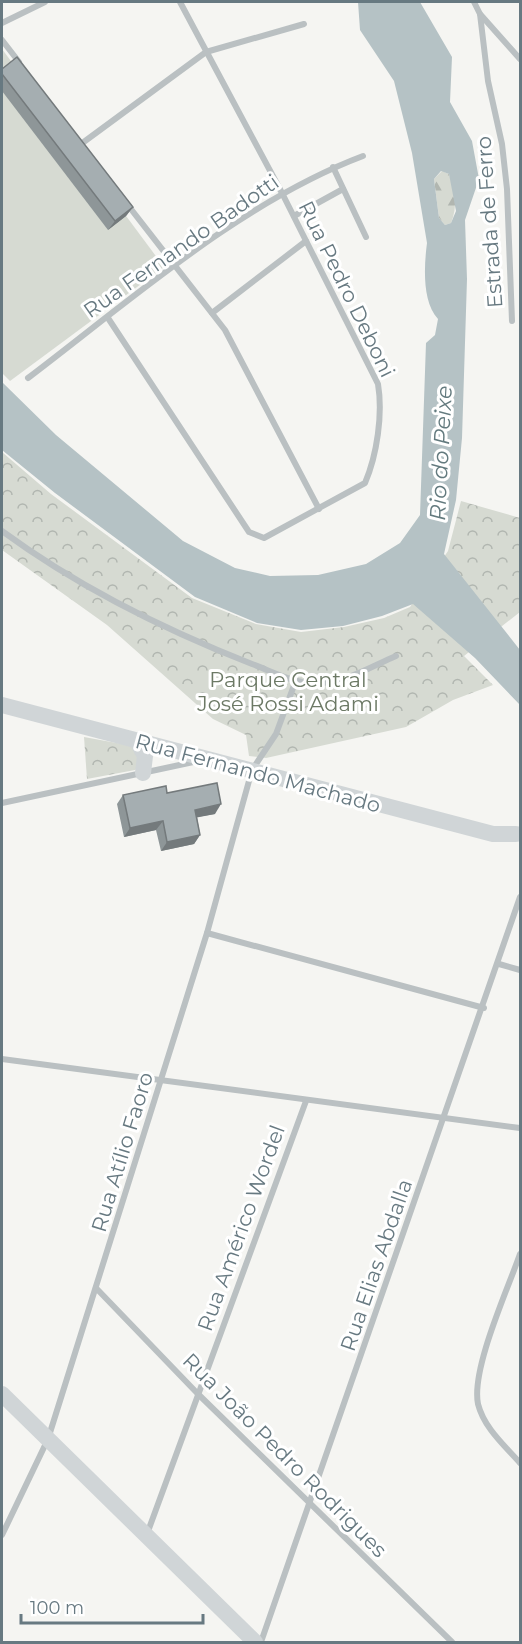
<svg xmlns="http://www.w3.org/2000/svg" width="522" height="1644" font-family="Montserrat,sans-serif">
  <defs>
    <pattern id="forest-firs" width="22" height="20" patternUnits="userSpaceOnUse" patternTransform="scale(1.5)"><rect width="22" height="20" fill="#d6dad2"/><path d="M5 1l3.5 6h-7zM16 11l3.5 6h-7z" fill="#b1b6b0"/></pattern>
    <pattern id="park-crowns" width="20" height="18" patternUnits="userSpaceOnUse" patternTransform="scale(1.5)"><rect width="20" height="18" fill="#d6dad2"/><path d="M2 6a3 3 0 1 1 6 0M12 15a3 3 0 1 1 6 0" fill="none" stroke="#b1b6b0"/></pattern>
  </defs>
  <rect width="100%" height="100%" fill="#f5f5f2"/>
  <path fill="url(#forest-firs)" d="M 442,171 L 449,174 C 455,190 458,206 451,223 L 445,225 L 439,218 L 434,179 Z"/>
  <g fill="url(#park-crowns)">
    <path d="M 2,452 L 51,494 L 192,598 L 256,624 L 301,632 L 344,627 L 384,618 L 410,607 L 448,551 L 461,501 L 520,518 L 520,612 L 464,656 L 493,685 L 453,700 L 406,727 L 266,758 L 249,756 L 246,735 L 213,719 L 107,625 L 2,550 Z"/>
    <path d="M 84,737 L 133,746 L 142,765 L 135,770 L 87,779 Z"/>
  </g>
  <path fill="#d6dad2" d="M 2,49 L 164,267 L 10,381 L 2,373 Z"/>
  <path fill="#b5c2c5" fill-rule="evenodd" d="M 358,2 L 420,2 L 452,57 L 450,102 L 472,141 L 479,179 L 465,220 L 467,279 L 462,438 L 456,500 L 444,554 L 520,650 L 520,705 L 475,658 L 413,604 L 382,616 L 343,626 L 301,630 L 257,623 L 195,597 L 55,493 L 2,450 L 2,382 L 56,435 L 183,541 L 235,568 L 270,576 L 318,575 L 366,564 L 400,543 L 420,515 L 426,343 L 435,335 L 438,319 C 422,302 424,266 427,243 L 412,153 L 394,81 L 360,30 ZM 441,171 L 449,174 L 456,211 L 451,223 L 445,225 L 439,218 L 434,179 Z"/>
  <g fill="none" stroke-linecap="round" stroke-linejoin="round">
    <g stroke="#bac0c2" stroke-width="6">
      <path d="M 474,2 L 480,14 L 520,59"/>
      <path d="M 480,14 L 488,81 L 502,144 L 507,189 L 512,321"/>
      <path d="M 2,23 L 45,2"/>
      <path d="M 2,40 L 19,62"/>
      <path d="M 81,144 L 206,52 L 304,24"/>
      <path d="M 333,167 L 366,237"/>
      <path d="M 127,204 L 225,330 L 319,509"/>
      <path d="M 294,216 L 343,189"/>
      <path d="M 212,313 L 306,241"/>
      <path d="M 108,318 L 249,532 L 264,538 L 365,483 C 377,455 383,414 378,384 L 282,193 L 180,2"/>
      <path d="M 28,378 C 131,300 241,202 363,156"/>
      <path d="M 2,531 C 77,586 165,630 252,664 C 271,671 293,683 313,683 C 342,685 370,667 396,656"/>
      <path d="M 2,803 L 198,761"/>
      <path d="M 207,933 L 484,1008"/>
      <path d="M 499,964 L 520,970"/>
      <path d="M 2,1059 L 520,1128"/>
      <path d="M 520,1254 C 508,1289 471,1369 478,1404 C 484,1428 505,1446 520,1463"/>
      <path d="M 96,1288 L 198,1394 L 452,1642"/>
      <path d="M 147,1534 L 306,1101"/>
      <path d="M 2,1535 L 48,1439 L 207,933 L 252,770 L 276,734 L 296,680"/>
      <path d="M 261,1642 L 520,897"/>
    </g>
    <g stroke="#d0d5d7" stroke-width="16">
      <path d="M 2,705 L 493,834 L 516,834"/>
      <path d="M 137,741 L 145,756 L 143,773"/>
      <path d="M 2,1394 L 255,1642"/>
    </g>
  </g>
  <g fill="#8e9698">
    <path d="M 2,69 L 133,207 L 126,216 L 108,230 L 2,91 Z"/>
    <path d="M 123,795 L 215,814 L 197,817 L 200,835 L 194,844 L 161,851 L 156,830 L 124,837 L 117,804 Z"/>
  </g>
  <g fill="#747a7c">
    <path d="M 133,207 L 126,216 L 108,230 L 115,221 Z"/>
    <path d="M 221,804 L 215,814 L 189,819 L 195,810 Z"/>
    <path d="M 163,821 L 156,830 L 124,837 L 130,828 Z"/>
    <path d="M 200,835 L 194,844 L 161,851 L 167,842 Z"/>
  </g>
  <g fill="#a5aeb1" stroke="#747a7c" stroke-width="1.5">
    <path d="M 17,57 L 133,207 L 115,221 L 2,74 L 2,69 Z"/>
    <path d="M 217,783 L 221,804 L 195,810 L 200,835 L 167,842 L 163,821 L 130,828 L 123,795 L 166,786 L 167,793 Z"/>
  </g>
  <g text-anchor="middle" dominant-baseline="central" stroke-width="6" stroke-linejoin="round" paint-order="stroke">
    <g font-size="21" fill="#677981" stroke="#fff">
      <text transform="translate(489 222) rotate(-94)">Estrada de Ferro</text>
      <text transform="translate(181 246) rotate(-35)">Rua Fernando Badotti</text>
      <text transform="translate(347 289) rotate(64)">Rua Pedro Deboni</text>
      <text transform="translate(258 773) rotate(15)">Rua Fernando Machado</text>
      <text transform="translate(122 1152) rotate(-73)">Rua Atílio Faoro</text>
      <text transform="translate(241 1228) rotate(-70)">Rua Américo Wordel</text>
      <text transform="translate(376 1265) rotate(-71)">Rua Elias Abdalla</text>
      <text transform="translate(285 1455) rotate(45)">Rua João Pedro Rodrigues</text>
    </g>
    <g font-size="21" fill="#6c7965" stroke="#fff">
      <text x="288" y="679">Parque Central<tspan x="288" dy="24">José Rossi Adami</tspan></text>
    </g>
    <g font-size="22" font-style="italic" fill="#637a7e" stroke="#fff">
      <text transform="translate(441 453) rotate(-87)">Rio do Peixe</text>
    </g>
  </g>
  <rect width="522" height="1644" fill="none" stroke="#677981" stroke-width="6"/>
  <path d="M21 1614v9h182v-9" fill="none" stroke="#677981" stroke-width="3"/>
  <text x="30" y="1614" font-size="18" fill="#677981" stroke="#ffffff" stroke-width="4.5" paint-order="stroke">100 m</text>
</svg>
